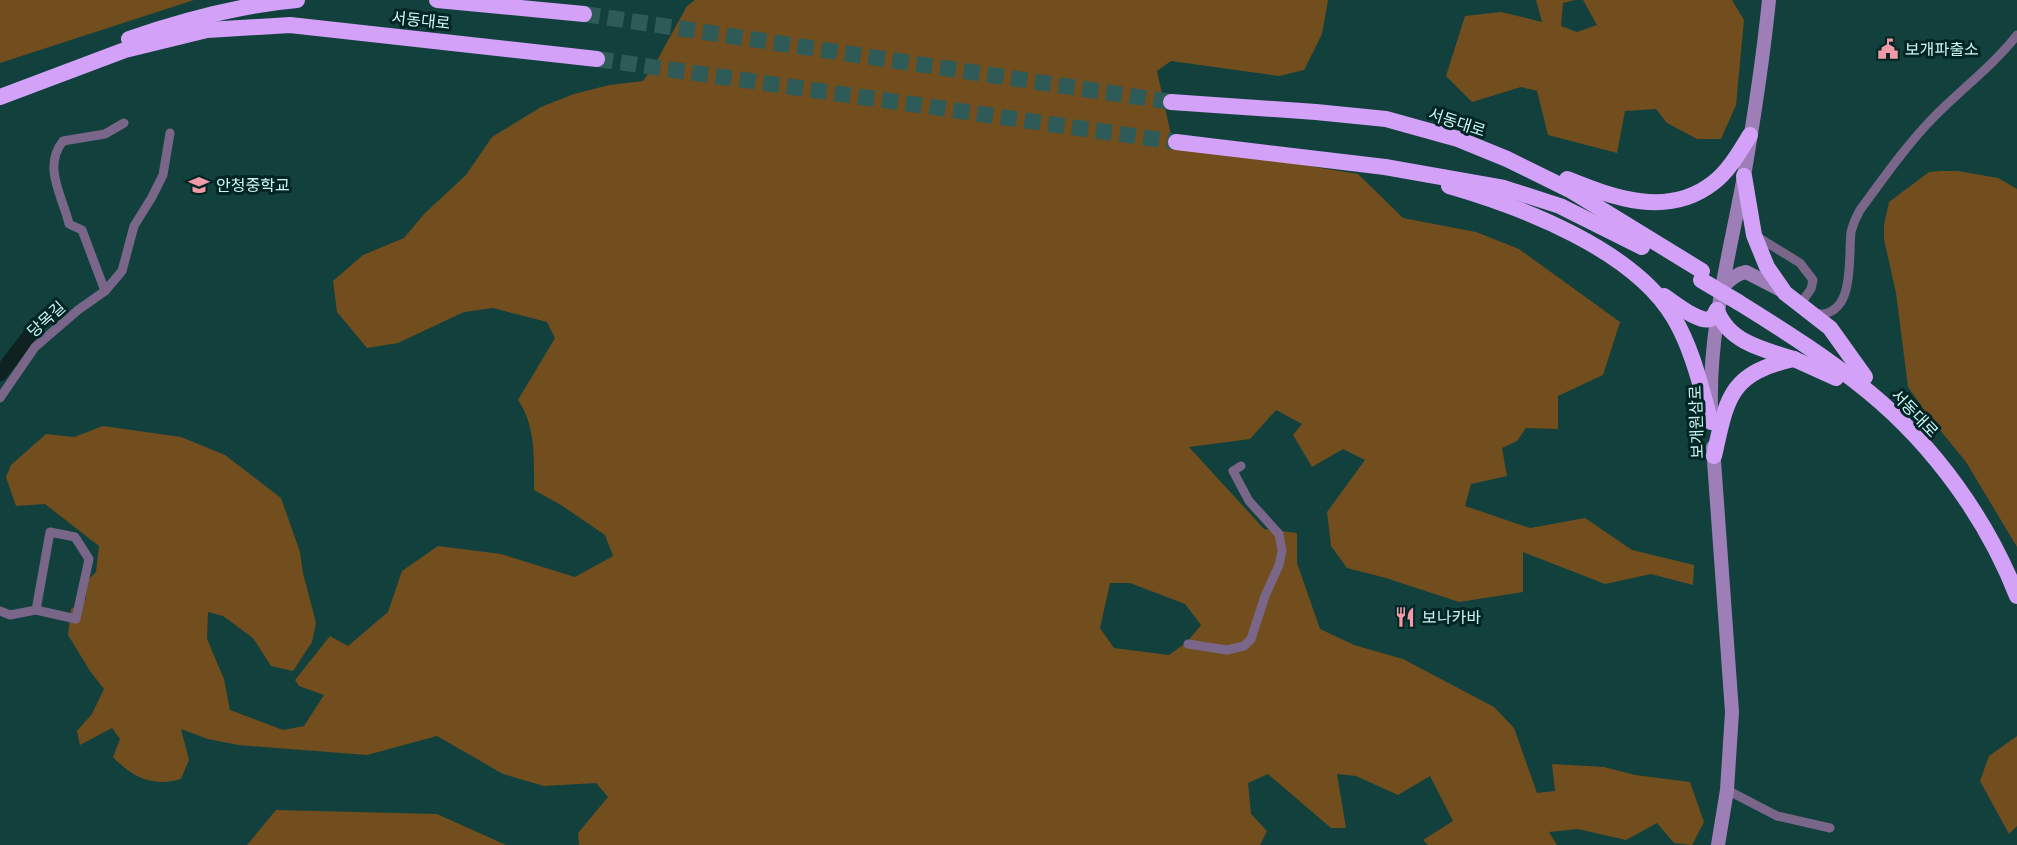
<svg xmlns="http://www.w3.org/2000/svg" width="2017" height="845" font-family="'IBM Plex Serif','Noto Sans KR',serif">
  <rect width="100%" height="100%" fill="#12403d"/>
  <g fill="#724d1d" fill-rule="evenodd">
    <path d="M 0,0 L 194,0 L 0,63 Z"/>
    <path d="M 695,0 L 1328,0 L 1322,34 L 1304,70 L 1279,76 L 1171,61 L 1157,71 L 1173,144 L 1358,174 L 1403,218 L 1476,232 L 1519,249 L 1620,322 L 1603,375 L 1558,396 L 1558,429 L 1526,428 L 1517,441 L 1502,448 L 1507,476 L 1471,484 L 1465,506 L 1530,528 L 1585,518 L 1632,550 L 1694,565 L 1693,585 L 1651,574 L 1605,584 L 1523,552 L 1523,592 L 1459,602 L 1386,578 L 1347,568 L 1331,546 L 1327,512 L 1365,460 L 1343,449 L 1312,467 L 1293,435 L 1302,424 L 1276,410 L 1250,439 L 1189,447 L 1264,529 L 1297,533 L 1297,563 L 1320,629 L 1354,645 L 1403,659 L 1494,707 L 1514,728 L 1537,793 L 1555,791 L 1552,764 L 1604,767 L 1635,775 L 1690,782 L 1704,822 L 1692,845 L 1674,843 L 1657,823 L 1626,840 L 1578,829 L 1549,832 L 1557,845 L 1428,845 L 1423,840 L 1453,821 L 1430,776 L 1398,795 L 1356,776 L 1337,774 L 1346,828 L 1331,828 L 1268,774 L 1248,783 L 1251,814 L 1267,831 L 1260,845 L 579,845 L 578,833 L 608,797 L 596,783 L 544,786 L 503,774 L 437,736 L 367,755 L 238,745 L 208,739 L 181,729 L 189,760 L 181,779 C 153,787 133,778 113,757 L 120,739 L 112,728 L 80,745 L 77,731 L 92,714 L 104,689 L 90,671 L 68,635 L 71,609 L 86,599 L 86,582 L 96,572 L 99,546 L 45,504 L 16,506 L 6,477 L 11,465 L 46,434 L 74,437 L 103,426 L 181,437 L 225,455 L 281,498 L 300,552 L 303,573 L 316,623 L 312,642 L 293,671 L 271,666 L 253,638 L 223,616 L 208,612 L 207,639 L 224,679 L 230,710 L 283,730 L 304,726 L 324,695 L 299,686 L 295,680 L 330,636 L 348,646 L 388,612 L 402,571 L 438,546 L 501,554 L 575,577 L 613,556 L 605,535 L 561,505 L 534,490 C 534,459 536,426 518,400 L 555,338 L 547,322 L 493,308 L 464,312 L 398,343 L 367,348 L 337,312 L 333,281 L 363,255 L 404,238 L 425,213 L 466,175 L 492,137 L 541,107 L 574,94 L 609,85 L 643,81 L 655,64 L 687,6 ZM 1110,583 L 1130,583 L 1185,604 L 1201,625 L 1187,642 L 1169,655 L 1114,648 L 1100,628 Z"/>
    <path d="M 1536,0 L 1575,0 L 1563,3 L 1561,26 L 1577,32 L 1597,25 L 1583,0 L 1732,0 L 1744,20 L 1736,105 L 1721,139 L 1697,139 L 1667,123 L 1656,109 L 1625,111 L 1617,153 L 1548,135 L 1537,91 L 1521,87 L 1472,102 L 1446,76 L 1465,16 L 1501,12 L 1542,22 Z"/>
    <path d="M 1941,171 L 1958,171 L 1998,178 L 2017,189 L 2017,547 L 1966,462 L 1927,414 L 1908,387 L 1896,293 L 1884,239 L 1884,225 L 1889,202 L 1929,172 Z"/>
    <path d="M 2017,736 L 2017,826 L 2009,834 L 1980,781 L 1989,756 Z"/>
    <path d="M 276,810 L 437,814 L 506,845 L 247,845 Z"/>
  </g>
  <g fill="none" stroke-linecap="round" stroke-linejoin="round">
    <path stroke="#0e2221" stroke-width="15" d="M 0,374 L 30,335"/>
    <g stroke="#2e5b58" stroke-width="16" stroke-dasharray="16 8" stroke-linecap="butt">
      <path d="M 584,14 L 1171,102"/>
      <path d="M 597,59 L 1176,142"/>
    </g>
    <g stroke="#796689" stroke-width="9">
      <path d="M 1756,236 L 1800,263 L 1813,280 L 1811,289 L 1799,306"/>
      <path d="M 105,291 L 82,230 L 69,224 C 63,197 42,167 63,141 L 105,134 L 124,123"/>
      <path d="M 1816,314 C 1856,317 1848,258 1851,232 C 1853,224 1856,217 1860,210 C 1883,179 1905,147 1932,119 C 1960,90 1992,67 2017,35"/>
      <path d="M 0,398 L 35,347 L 78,310 L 105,291 L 122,271 L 134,226 L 152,197 L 163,175 L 170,133"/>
      <path d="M 0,611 L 10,615 L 36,610 L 76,619 L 89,559 L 75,537 L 50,532 L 36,610"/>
      <path d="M 1188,644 L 1227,650 L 1244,646 L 1251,639 L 1265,596 L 1279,565 L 1282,551 L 1279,534 L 1249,501 L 1233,471 L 1241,466"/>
      <path d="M 1727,790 L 1777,816 L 1830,828"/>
    </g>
    <g stroke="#9e7eb6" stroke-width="14">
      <path d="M 1721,288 C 1729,281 1735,274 1746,272 L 1783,291"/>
      <path d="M 1711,407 C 1709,328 1730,253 1744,176 C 1754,118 1763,59 1769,0"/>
      <path d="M 1713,447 L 1732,712 L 1727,790 L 1718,845"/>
    </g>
    <g stroke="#d3a2f8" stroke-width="16">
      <path d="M 437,0 L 584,14"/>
      <path d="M 129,39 C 184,20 239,5 297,0"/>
      <path d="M 0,97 L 125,50 L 207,30 L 290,25 L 597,59"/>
      <path d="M 1171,102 L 1316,112 L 1386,119 L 1458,139 L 1507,159 L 1570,190 L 1702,271"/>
      <path d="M 1176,142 L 1385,167 L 1504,188 L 1560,206 L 1642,247"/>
      <path d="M 1744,176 L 1754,235 L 1767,267 L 1785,293 L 1830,328 L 1865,377"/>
      <path d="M 1567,179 C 1614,198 1668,218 1713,183 C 1729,171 1740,151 1750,135"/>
      <path d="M 1449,186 C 1522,207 1634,250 1674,318 C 1693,350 1701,388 1711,422"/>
      <path d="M 1664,296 C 1672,301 1702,326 1712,318 C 1712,318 1717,311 1717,310"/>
      <path d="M 1738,302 C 1783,330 1829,359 1870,393 C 1934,446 1987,519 2017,596"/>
      <path d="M 1717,310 C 1728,342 1764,350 1794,359"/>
      <path d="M 1714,456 C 1727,398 1729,373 1794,359 L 1836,378"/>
    </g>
    <path stroke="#d3a2f8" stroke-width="16" d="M 1701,280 L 1738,302"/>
  </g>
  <defs>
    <g id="civic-bare" transform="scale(1.62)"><path d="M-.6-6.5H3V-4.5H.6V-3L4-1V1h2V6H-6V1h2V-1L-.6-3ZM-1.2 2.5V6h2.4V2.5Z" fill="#f39aa8" stroke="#002524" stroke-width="2.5" paint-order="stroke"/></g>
    <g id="school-bare" transform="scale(1.62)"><path d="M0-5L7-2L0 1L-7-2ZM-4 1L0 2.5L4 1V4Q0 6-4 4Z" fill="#f39aa8" stroke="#002524" stroke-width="2.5" paint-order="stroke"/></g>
    <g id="restaurant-bare" transform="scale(1.62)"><path d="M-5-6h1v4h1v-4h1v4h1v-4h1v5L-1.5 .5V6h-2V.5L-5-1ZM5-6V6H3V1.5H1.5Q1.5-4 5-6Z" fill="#f39aa8" stroke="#002524" stroke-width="2.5" paint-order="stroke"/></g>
  </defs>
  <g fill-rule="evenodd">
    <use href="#civic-bare" x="1888" y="49"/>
    <use href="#school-bare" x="199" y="185"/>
    <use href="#restaurant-bare" x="1405" y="617"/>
  </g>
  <g text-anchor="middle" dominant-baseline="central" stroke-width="6" stroke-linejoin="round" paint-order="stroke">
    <g font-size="16" fill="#cdf5f2" stroke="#002524">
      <text transform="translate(421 20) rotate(6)">서동대로</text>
      <text transform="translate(1457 122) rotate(18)">서동대로</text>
      <text transform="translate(46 319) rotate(-42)">당목길</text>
      <text transform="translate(1915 413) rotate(46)">서동대로</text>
      <text transform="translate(1696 422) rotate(-92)">보개원삼로</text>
    </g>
    <g font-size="16" fill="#cdf5f2" stroke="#002524" text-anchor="start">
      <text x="1905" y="49">보개파출소</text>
      <text x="216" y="185">안청중학교</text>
      <text x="1422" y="617">보나카바</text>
    </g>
  </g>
</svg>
